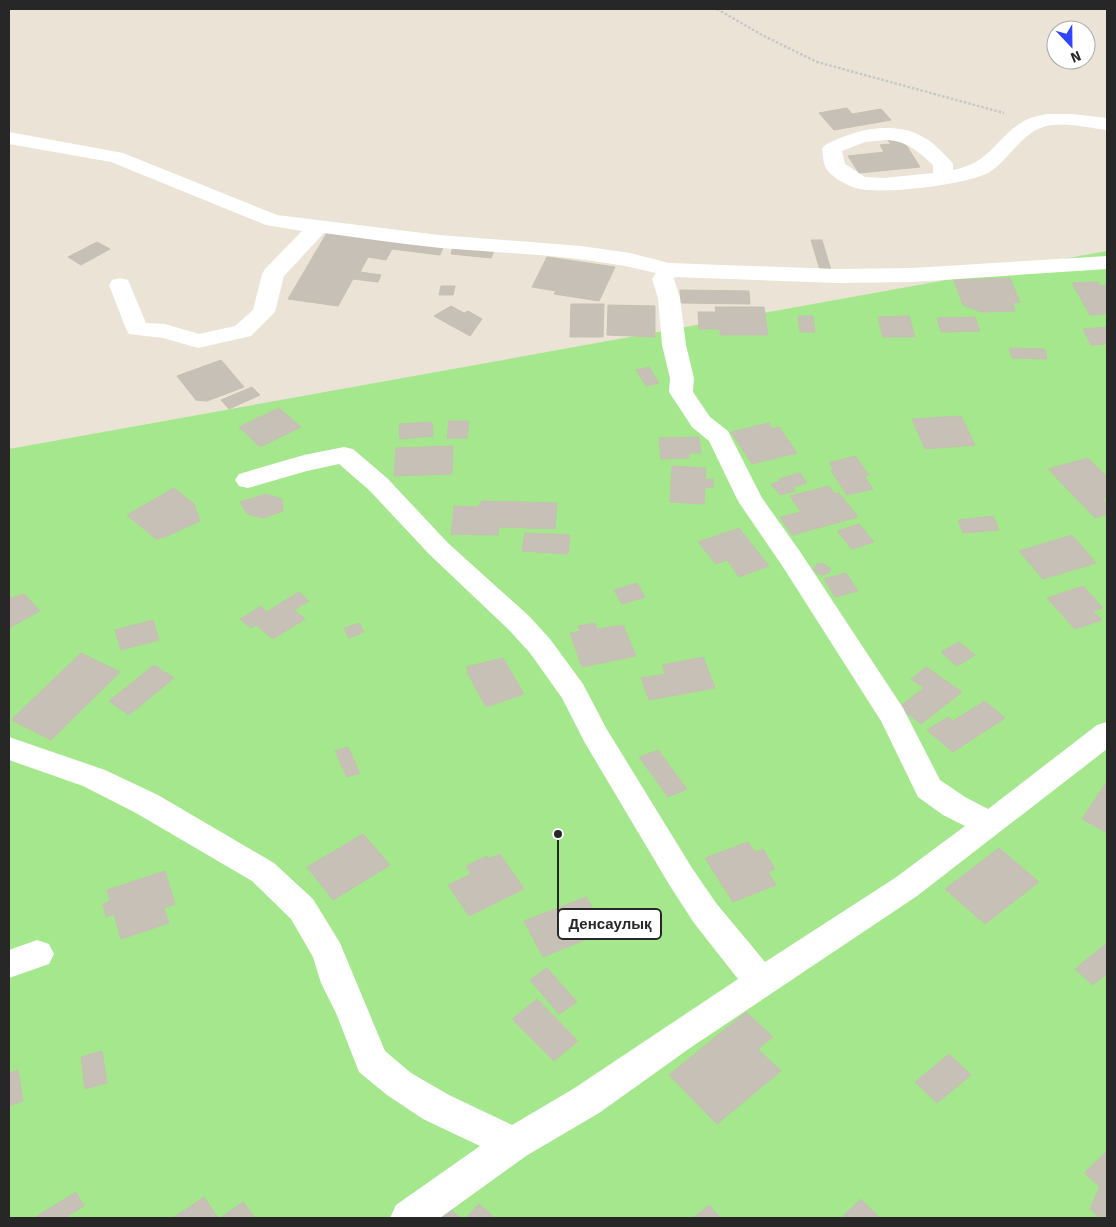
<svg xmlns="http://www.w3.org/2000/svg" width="1116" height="1227" font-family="Signika,sans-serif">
  <rect width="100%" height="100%" fill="#ebe4d6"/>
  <path fill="#a5e78d" d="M 1107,251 L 1107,1218 L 9,1218 L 9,449 Z"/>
  <g fill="#c6c0b6" stroke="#c6c0b0">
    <path d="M 847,108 L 852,114 L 881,109 L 891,120 L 834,130 L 819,113 Z"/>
    <path d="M 901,137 L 920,167 L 859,173 L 848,156 L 884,152 L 880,145 L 891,144 L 887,139 Z"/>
    <path d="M 328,231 L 444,245 L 440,255 L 392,249 L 386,260 L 368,257 L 360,272 L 381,275 L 378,282 L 353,279 L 338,306 L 288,299 Z"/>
    <path d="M 811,240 L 822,240 L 831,270 L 820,270 Z"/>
    <path d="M 97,242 L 110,249 L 81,265 L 68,257 Z"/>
    <path d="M 453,247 L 494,251 L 491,258 L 451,254 Z"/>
    <path d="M 547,257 L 615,267 L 599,301 L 554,294 L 556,291 L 532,287 Z"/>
    <path d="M 1010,278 L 1020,302 L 1012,303 L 1016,311 L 981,312 L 963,305 L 954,280 Z"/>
    <path d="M 1098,282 L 1100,286 L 1107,285 L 1107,314 L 1090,315 L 1072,283 Z"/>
    <path d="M 441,286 L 455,286 L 453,295 L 439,295 Z"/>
    <path d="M 680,290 L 749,291 L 750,304 L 681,303 Z"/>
    <path d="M 571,304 L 604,304 L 603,337 L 570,337 Z"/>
    <path d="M 608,305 L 655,306 L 655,337 L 607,335 Z"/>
    <path d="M 451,306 L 464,313 L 468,311 L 482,319 L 470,336 L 434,316 Z"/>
    <path d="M 715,307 L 764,307 L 768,335 L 720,335 L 720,329 L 699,329 L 698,312 L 716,312 Z"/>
    <path d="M 798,316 L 813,316 L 815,332 L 800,332 Z"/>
    <path d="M 909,316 L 915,337 L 883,337 L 878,317 Z"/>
    <path d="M 975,317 L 980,331 L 941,332 L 937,318 Z"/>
    <path d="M 1107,327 L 1107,344 L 1091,345 L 1083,329 Z"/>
    <path d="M 1009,348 L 1045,349 L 1047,359 L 1012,358 Z"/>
    <path d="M 221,360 L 244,387 L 207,401 L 196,400 L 177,376 Z"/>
    <path d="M 649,367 L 659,383 L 646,386 L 636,370 Z"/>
    <path d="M 252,387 L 260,395 L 229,409 L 221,400 Z"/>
    <path d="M 279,408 L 301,427 L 260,447 L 239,427 Z"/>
    <path d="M 961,416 L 975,445 L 925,449 L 912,419 Z"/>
    <path d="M 449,421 L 469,421 L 467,438 L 447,438 Z"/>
    <path d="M 432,422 L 433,436 L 400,439 L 399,424 Z"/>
    <path d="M 769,423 L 772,429 L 779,427 L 797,453 L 752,464 L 731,432 Z"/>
    <path d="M 699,437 L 701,453 L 688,453 L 689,458 L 661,459 L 659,438 Z"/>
    <path d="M 453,446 L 452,474 L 394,476 L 396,448 Z"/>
    <path d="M 855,456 L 869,475 L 864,476 L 873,489 L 847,495 L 831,471 L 834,470 L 829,463 Z"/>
    <path d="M 1088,458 L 1107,477 L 1107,497 L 1102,499 L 1107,504 L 1107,514 L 1095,518 L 1048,469 Z"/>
    <path d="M 672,466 L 706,468 L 705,479 L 713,479 L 713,488 L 705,487 L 704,504 L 670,502 Z"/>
    <path d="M 800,473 L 807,483 L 792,487 L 795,491 L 780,495 L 771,484 L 780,481 L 779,479 Z"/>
    <path d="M 829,486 L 835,494 L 839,493 L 858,517 L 792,535 L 780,517 L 801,512 L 790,496 Z"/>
    <path d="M 174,488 L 194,504 L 200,521 L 167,536 L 156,539 L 127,515 Z"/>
    <path d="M 266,494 L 282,499 L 283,511 L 263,518 L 247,514 L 240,502 Z"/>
    <path d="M 482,501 L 557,503 L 555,529 L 499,527 L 498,535 L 451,534 L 454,506 L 478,507 Z"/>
    <path d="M 993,516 L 999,530 L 963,533 L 958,520 Z"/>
    <path d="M 859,524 L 874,542 L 852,549 L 837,531 Z"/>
    <path d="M 739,528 L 769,566 L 739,577 L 727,560 L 716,564 L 698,542 Z"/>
    <path d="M 525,533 L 570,535 L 568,554 L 522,551 Z"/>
    <path d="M 1072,535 L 1096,563 L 1043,579 L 1019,551 Z"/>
    <path d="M 822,563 L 830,568 L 830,572 L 824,575 L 818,574 L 813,569 L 817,564 Z"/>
    <path d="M 846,573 L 858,591 L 835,597 L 824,579 Z"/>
    <path d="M 637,583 L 645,597 L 622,604 L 614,590 Z"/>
    <path d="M 1083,586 L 1103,608 L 1093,611 L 1102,620 L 1075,629 L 1047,598 Z"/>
    <path d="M 299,592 L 309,601 L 294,610 L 284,601 Z"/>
    <path d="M 24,594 L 40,611 L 9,628 L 9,595 L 11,598 Z"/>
    <path d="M 284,601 L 305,619 L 273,639 L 256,625 L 251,628 L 240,619 L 261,606 L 267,612 Z"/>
    <path d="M 153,620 L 159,640 L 121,650 L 115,630 Z"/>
    <path d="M 359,623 L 364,632 L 349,638 L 344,628 Z"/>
    <path d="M 595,623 L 597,629 L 623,625 L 636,656 L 582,667 L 570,633 L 580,631 L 578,626 Z"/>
    <path d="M 959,642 L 975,655 L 957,666 L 941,652 Z"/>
    <path d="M 81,653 L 120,672 L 51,740 L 11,720 Z"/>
    <path d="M 703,657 L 715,688 L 649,700 L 641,678 L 666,674 L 662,665 Z"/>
    <path d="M 503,658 L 524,694 L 486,707 L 467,672 L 469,671 L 466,667 Z"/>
    <path d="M 154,665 L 174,678 L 129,715 L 109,701 Z"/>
    <path d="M 926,667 L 962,692 L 921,724 L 899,707 L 924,688 L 911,679 Z"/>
    <path d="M 985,701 L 1005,718 L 953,752 L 927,730 L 948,717 L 953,721 Z"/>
    <path d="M 348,747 L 360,773 L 347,777 L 335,751 Z"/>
    <path d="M 658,750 L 687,789 L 668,797 L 639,757 Z"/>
    <path d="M 1106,783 L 1107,783 L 1107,833 L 1082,819 Z"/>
    <path d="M 363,834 L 390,865 L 333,900 L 307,867 Z"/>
    <path d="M 748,842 L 755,852 L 763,849 L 775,869 L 768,872 L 776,885 L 733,902 L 705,858 Z"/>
    <path d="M 999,848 L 1039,882 L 985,924 L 945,889 Z"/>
    <path d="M 500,854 L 524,889 L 469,916 L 448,885 L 471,874 L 466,866 L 487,856 L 489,859 Z"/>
    <path d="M 165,871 L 175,904 L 164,908 L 169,923 L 121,939 L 114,914 L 106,917 L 103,904 L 110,901 L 107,890 Z"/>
    <path d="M 586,897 L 606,931 L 543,957 L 524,921 Z"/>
    <path d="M 1107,943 L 1107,974 L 1093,985 L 1075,969 Z"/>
    <path d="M 547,968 L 577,1002 L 559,1014 L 530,980 Z"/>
    <path d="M 537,999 L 578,1041 L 554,1061 L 512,1019 Z"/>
    <path d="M 746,1012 L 773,1037 L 758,1049 L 781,1071 L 717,1124 L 669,1075 Z"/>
    <path d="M 102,1051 L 107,1083 L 85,1089 L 81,1057 Z"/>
    <path d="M 949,1054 L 971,1075 L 937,1103 L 915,1082 Z"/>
    <path d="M 18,1070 L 23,1101 L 9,1106 L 9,1073 Z"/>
    <path d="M 1107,1151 L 1107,1218 L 1100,1218 L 1090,1209 L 1100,1187 L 1084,1173 Z"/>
    <path d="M 76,1192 L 84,1206 L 64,1218 L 34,1218 Z"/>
    <path d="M 204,1197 L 218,1218 L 173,1218 Z"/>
    <path d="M 861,1199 L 880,1218 L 841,1218 Z"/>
    <path d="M 243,1202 L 255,1218 L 220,1218 Z"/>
    <path d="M 479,1204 L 495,1218 L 466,1218 Z"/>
    <path d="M 709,1205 L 721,1218 L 693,1218 Z"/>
    <path d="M 450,1209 L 461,1218 L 441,1218 Z"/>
  </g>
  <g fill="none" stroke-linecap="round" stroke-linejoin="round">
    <path stroke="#c7c7c7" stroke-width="2.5" stroke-dasharray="2.5 2" stroke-linecap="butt" d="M 717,9 L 762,35 L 817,62 L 1004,113"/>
    <g fill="#fff" fill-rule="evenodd">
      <path d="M 1046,114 L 1072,114 L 1107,118 L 1107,130 C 1087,128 1063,121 1043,127 C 1021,134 1008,161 988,173 C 965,185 886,194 860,189 C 849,187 835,179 828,171 C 823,166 823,155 822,149 L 825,145 C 854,130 893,120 923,137 C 933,142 942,152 950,160 L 953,164 L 953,170 C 991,163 995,138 1024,121 C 1031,117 1039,116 1046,114 ZM 886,140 C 907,141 918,151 933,165 L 933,173 L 884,178 L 865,177 L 845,164 L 842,151 L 865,142 Z"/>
      <path d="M 9,132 L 123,153 L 277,215 L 439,235 L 581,246 L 630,253 L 669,263 L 837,269 L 912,268 L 1107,256 L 1107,269 L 912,282 L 837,283 L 675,277 L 674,279 L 680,298 L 686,345 L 694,378 L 693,392 L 710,417 L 728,431 L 731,437 L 762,498 L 801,553 L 903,708 L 940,780 L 965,797 L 988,809 L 1097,725 L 1107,722 L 1107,749 L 917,896 L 690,1048 L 599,1113 L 526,1156 L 440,1218 L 390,1218 L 396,1205 L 480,1146 L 423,1119 L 387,1095 L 359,1072 L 336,1013 L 321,983 L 313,957 L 291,919 L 252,881 L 136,813 L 83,786 L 9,760 L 9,737 L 105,770 L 158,795 L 274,863 L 313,899 L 340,943 L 385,1051 L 411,1073 L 449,1095 L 512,1125 L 573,1089 L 738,979 L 694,923 L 670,886 L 585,743 L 562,698 L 530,653 L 509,630 L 430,555 L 369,490 L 339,464 L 307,471 L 248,488 L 239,486 L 235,480 L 239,474 L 304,455 L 344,447 L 353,449 L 387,478 L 448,543 L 529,616 L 550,639 L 583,684 L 606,728 L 692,868 L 716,903 L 765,962 L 895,878 L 965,826 L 943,815 L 918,797 L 881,721 L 783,567 L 738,501 L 709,441 L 692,427 L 669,392 L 670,378 L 662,345 L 658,298 L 652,279 L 656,273 C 585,255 513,254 441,248 C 402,244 363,238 324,233 L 284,276 L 275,312 L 251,336 L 198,348 L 163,338 L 129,334 L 126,329 L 109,285 L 112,280 L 120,278 L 128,280 L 146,323 L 165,324 L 199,334 L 235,326 L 253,310 L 262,274 L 265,269 L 302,231 L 266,225 L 111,162 L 9,144 Z"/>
      <path d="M 37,940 L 49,944 L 54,954 L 49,964 L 9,978 L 9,950 Z"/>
    </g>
  </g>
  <path fill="none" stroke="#272727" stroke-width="2" d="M558 834L558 924"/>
  <circle fill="#272727" stroke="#fff" stroke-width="2" cx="558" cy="834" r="5"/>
  <rect fill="#fff" stroke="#272727" stroke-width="2" x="558" y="909" width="103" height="30" rx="5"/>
  <g font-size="15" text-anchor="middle" font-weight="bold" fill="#272727">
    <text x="610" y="929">Денсаулық</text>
  </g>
  <rect width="1116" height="1227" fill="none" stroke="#272727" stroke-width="20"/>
  <g transform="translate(1071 45) rotate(158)"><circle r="24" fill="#ffffff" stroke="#a9a9a9"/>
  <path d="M0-4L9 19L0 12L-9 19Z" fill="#2f45ff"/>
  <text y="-8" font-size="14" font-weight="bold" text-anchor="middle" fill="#272727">N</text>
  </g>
</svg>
